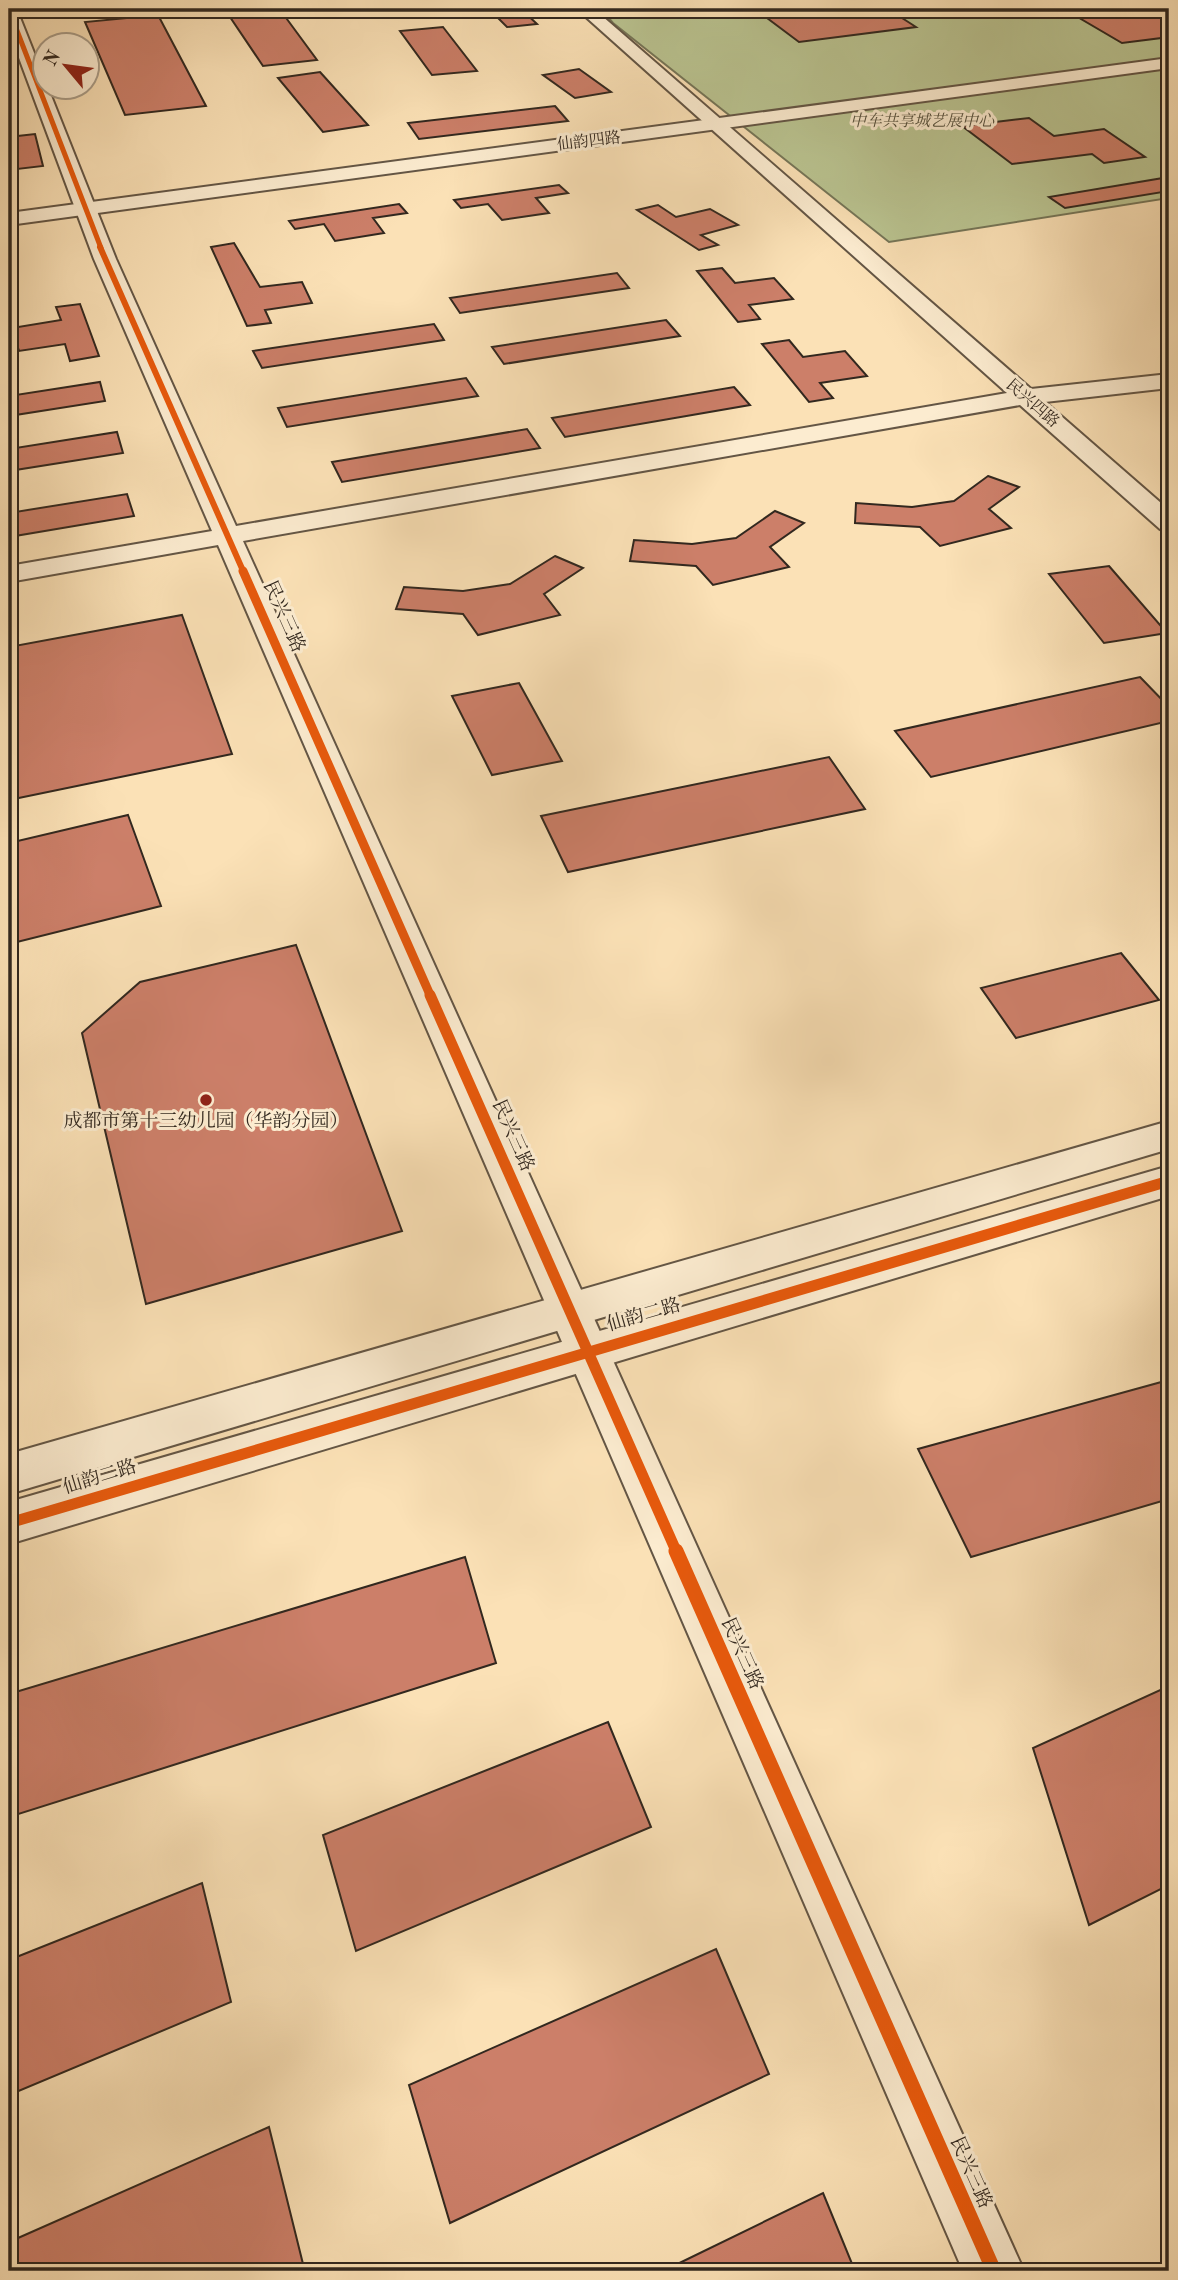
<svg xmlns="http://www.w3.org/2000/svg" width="1178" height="2280" font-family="'Old Standard TT','Noto Serif SC',serif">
  <rect width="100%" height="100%" fill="#fbe1b6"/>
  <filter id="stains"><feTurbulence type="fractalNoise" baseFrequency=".00286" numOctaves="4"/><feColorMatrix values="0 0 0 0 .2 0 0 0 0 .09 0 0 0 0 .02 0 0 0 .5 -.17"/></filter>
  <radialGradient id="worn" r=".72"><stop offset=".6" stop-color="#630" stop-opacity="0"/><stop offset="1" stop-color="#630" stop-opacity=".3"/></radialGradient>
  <path fill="#bac491" stroke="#767658" stroke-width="2" d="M 601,9 L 1169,9 L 1169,198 L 889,242 L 613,23 Z"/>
  <g fill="#cc7f69" stroke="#32281f" stroke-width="2">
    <path d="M 322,9 L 395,9 L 327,16 Z"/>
    <path d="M 489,9 L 521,9 L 537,24 L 507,27 Z"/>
    <path d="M 816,9 L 888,9 L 916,27 L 799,42 L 763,15 Z"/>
    <path d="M 1064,9 L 1169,9 L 1169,37 L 1122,43 Z"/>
    <path d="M 281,11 L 317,60 L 263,66 L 230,17 Z"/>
    <path d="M 158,15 L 206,106 L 125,115 L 85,22 Z"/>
    <path d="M 443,27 L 477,71 L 432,75 L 400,31 Z"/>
    <path d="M 579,69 L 611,92 L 575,98 L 543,75 Z"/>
    <path d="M 320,72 L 368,125 L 323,132 L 278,78 Z"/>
    <path d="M 555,106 L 568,121 L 419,139 L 408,123 Z"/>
    <path d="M 1029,118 L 1054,136 L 1104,129 L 1145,157 L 1104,163 L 1092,154 L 1012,164 L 962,126 Z"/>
    <path d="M 35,134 L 43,166 L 9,170 L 9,137 Z"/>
    <path d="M 1169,177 L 1169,191 L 1065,208 L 1049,197 Z"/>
    <path d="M 559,185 L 568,193 L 536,198 L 549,213 L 502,220 L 488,204 L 461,208 L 454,200 Z"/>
    <path d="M 399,204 L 407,213 L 373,218 L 384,233 L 335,241 L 324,224 L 295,229 L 289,221 Z"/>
    <path d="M 658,205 L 676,217 L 710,209 L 738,225 L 701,235 L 718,245 L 699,250 L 637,210 Z"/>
    <path d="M 234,243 L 260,287 L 302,282 L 312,303 L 265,310 L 271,323 L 247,326 L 211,247 Z"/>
    <path d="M 722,268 L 735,283 L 774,278 L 793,299 L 749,305 L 760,319 L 738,322 L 697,271 Z"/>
    <path d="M 617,273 L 629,288 L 460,313 L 450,298 Z"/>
    <path d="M 80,304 L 99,356 L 70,361 L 65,344 L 19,351 L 12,328 L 61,320 L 56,307 Z"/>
    <path d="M 666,320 L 680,336 L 504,364 L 492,347 Z"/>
    <path d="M 434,324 L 444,340 L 262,368 L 253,351 Z"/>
    <path d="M 789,340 L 803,357 L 845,351 L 867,376 L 820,383 L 833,398 L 809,402 L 762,344 Z"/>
    <path d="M 466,378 L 478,396 L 287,427 L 278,408 Z"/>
    <path d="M 100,382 L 105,401 L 9,416 L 9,396 Z"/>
    <path d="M 734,387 L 750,405 L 565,437 L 552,418 Z"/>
    <path d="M 527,429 L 540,448 L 342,482 L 332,462 Z"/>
    <path d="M 117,432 L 123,453 L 9,471 L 9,449 Z"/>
    <path d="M 988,476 L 1019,487 L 989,509 L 1011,528 L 940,546 L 920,527 L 855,523 L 856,503 L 912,507 L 954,501 Z"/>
    <path d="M 127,494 L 134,516 L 9,537 L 9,513 Z"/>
    <path d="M 775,511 L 804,523 L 770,547 L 789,567 L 713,585 L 696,566 L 630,561 L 634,540 L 692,544 L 736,538 Z"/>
    <path d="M 555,556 L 583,568 L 544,594 L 560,615 L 478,635 L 463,614 L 396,609 L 404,587 L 463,591 L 510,584 Z"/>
    <path d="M 1109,566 L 1167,633 L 1104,643 L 1049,574 Z"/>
    <path d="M 182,615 L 232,754 L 9,800 L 9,647 Z"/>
    <path d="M 1140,677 L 1169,707 L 1169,721 L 931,777 L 895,731 Z"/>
    <path d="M 519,683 L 562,761 L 492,775 L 452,696 Z"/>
    <path d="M 829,757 L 865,809 L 568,872 L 541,816 Z"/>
    <path d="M 128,815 L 161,906 L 9,944 L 9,843 Z"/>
    <path d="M 296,945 L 402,1231 L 146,1304 L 82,1033 L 140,982 Z"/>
    <path d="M 1121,953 L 1159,1000 L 1016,1038 L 981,988 Z"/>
    <path d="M 1165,1381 L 1169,1388 L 1169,1499 L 971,1557 L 918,1449 Z"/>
    <path d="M 465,1557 L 496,1663 L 9,1817 L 9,1694 Z"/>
    <path d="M 1169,1686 L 1169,1885 L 1089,1925 L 1033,1748 Z"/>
    <path d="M 608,1722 L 651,1827 L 356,1951 L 323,1835 Z"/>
    <path d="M 202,1883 L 231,2002 L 9,2095 L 9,1960 Z"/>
    <path d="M 716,1949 L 769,2074 L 450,2223 L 409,2085 Z"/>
    <path d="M 269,2127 L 304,2268 L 297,2271 L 9,2271 L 9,2242 Z"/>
    <path d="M 823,2193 L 855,2271 L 663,2271 Z"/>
  </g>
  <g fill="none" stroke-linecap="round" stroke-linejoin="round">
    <g stroke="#645645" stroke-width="4">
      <path id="minor" d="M 9,9 L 17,10 L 116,259 L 236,526 L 1007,393 L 577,9 L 594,9 L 1031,389 L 1169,374 L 1169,388 L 1045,402 L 1169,510 L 1169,531 L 1160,529 L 1020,405 L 243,541 L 1024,2271 L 963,2271 L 218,545 L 9,582 L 9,566 L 212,531 L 94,259 L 9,31 Z"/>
    </g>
    <g stroke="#645645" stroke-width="4">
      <g id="tertiary">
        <path d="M 1169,58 L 1169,68 L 9,225 L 9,213 Z"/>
        <path d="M 1169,1121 L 1169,1149 L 9,1494 L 9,1454 Z"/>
        <path d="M 1169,1166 L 1169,1196 L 9,1544 L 9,1502 Z"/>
      </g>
    </g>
    <path stroke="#32281f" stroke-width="2" stroke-dasharray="1 2" stroke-linecap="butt" d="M 730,9 L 737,14"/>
    <use href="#minor" fill="#fcecd0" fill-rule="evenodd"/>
    <use href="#tertiary" fill="#fcecd0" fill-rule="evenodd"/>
    <g stroke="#fcecd0" stroke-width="7">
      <path id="cycleway-far4" d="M 9,10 L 101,248"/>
    </g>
    <g stroke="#fcecd0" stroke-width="9">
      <path id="cycleway-far3" d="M 100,247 L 244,573"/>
    </g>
    <g stroke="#fcecd0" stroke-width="12">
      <path id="cycleway-far2" d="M 243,571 L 431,997"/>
    </g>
    <g stroke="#fcecd0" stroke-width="16">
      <g id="cycleway-far1">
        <path d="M 430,995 L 677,1553"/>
        <path d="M 9,1523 L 1169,1181"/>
      </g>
    </g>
    <g stroke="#fcecd0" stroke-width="19">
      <path id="cycleway" d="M 676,1551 L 994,2271"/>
    </g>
    <use href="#cycleway-far4" stroke="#e8590c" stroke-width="5"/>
    <use href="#cycleway-far3" stroke="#e8590c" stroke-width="6"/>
    <use href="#cycleway-far2" stroke="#e8590c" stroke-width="9"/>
    <use href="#cycleway-far1" stroke="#e8590c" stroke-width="11"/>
    <use href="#cycleway" stroke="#e8590c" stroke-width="15"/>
  </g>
  <circle fill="#8f2418" stroke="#fcecd0" stroke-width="2.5" cx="206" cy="1100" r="7"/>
  <g text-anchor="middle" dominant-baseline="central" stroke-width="6" stroke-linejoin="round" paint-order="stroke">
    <g font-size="16" font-style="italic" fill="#544f3c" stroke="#fcecd0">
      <text x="922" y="122">中车共享城艺展中心</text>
    </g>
    <g font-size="16" fill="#32281f" stroke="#fcecd0">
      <text transform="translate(589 142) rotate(-7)">仙韵四路</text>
      <text transform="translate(1032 404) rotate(41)">民兴四路</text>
    </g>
    <g font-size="19" fill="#32281f" stroke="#fcecd0">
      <text transform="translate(283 617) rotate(66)">民兴三路</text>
      <text transform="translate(512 1136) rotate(66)">民兴三路</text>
      <text transform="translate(644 1316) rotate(-16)">仙韵二路</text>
      <text transform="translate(100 1478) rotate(-17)">仙韵二路</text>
      <text transform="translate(741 1654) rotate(66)">民兴三路</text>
      <text transform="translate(970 2173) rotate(66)">民兴三路</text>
    </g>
    <g font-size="19" fill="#32281f" stroke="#fcecd0">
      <text x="206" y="1122">成都市第十三幼儿园（华韵分园）</text>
    </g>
  </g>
  <rect width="1178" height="2280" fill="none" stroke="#fbe1b6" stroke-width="35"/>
  <rect x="10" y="10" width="1157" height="2259" fill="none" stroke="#32281f" stroke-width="3.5"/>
  <rect x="18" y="18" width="1143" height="2245" fill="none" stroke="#32281f" stroke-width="2"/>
  <g transform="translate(66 66) rotate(299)"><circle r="33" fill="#fcecd0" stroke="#ab9e89" stroke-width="2"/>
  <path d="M0-5L12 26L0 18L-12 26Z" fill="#8f2418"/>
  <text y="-10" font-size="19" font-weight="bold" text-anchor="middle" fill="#32281f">N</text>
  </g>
  <rect width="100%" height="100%" filter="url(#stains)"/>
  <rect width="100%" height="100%" fill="url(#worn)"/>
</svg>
